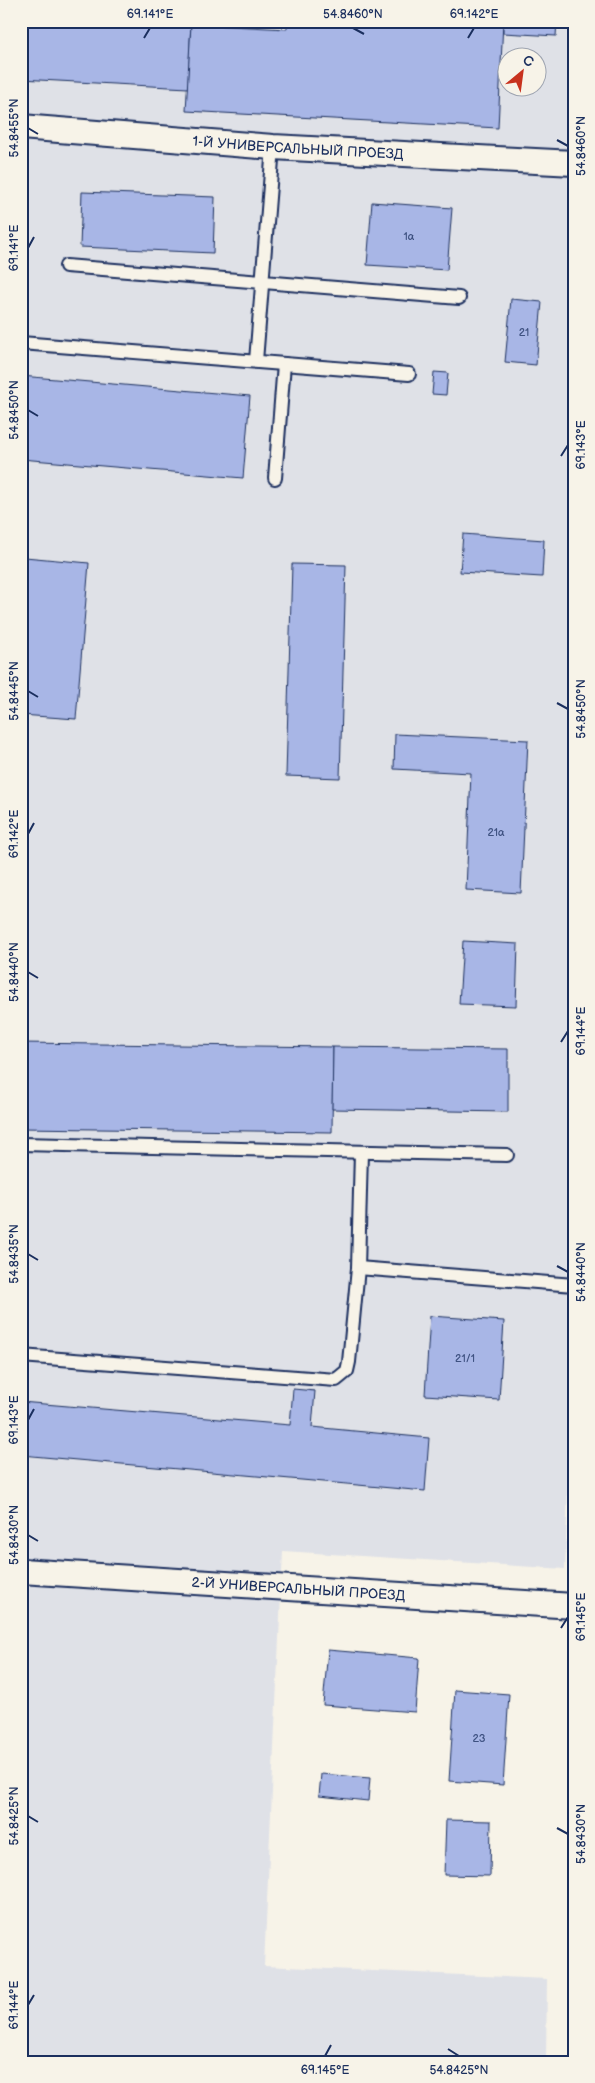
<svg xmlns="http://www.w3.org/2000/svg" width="595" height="2083" font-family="'Balsamiq Sans',sans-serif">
  <rect width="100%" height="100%" fill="#f7f3e8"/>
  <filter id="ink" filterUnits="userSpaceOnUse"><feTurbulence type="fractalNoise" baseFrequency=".02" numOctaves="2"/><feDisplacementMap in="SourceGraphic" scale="10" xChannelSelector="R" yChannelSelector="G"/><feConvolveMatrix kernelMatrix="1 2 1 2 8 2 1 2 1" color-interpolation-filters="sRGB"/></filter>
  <g filter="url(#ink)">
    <path fill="#dfe1e7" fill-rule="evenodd" d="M 21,21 L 574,21 L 574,1326 L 565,1569 L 283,1551 L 264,1966 L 547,1979 L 546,2062 L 21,2062 ZM 508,58 L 538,58 L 538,88 L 508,88 Z"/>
    <g fill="#a8b6e6" stroke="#1b2f5e">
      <path d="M 21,21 L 191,21 L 188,88 L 21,79 Z"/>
      <path d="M 287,21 L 503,21 L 498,128 L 186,111 L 191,24 L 287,29 Z"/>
      <path d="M 503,21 L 557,21 L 556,36 L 503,33 Z"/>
      <path d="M 82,192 L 215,197 L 213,253 L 80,247 Z"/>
      <path d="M 372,202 L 452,208 L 447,270 L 367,265 Z"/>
      <path d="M 511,299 L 542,302 L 536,365 L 505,362 Z"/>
      <path d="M 434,372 L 448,373 L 446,395 L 432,394 Z"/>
      <path d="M 21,376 L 250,396 L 243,478 L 21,459 Z"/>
      <path d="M 463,534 L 544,540 L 542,577 L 460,572 Z"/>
      <path d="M 25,557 L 89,563 L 76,719 L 21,715 L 21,603 Z"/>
      <path d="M 292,564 L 346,565 L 340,778 L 286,776 Z"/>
      <path d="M 395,734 L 528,740 L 521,893 L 466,890 L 471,773 L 394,769 Z"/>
      <path d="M 463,941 L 518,944 L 516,1006 L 459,1004 Z"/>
      <path d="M 21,1043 L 333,1047 L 332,1132 L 21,1128 Z"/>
      <path d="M 333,1047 L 508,1049 L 508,1112 L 332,1109 Z"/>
      <path d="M 430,1316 L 504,1321 L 499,1400 L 425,1395 Z"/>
      <path d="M 293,1389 L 315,1391 L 312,1427 L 429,1438 L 425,1491 L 21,1455 L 21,1402 L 290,1425 Z"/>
      <path d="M 328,1650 L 419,1658 L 415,1712 L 323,1705 Z"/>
      <path d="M 455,1690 L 509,1694 L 503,1785 L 449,1781 Z"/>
      <path d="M 321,1774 L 370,1778 L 368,1801 L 319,1796 Z"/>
      <path d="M 446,1820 L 491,1821 L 490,1876 L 444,1875 Z"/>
    </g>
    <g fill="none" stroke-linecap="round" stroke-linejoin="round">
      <g stroke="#1b2f5e" stroke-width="16">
        <g id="lane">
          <path d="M 66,266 L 459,298"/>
          <path d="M 21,343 L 409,374"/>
          <path d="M 256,361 L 273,147"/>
          <path d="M 275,478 L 284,364"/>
          <path d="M 21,1144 L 507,1155"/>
          <path d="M 358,1268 L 361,1152"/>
          <path d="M 21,1356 L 336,1380 L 347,1371 L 349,1362 L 358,1268 L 574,1285"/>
        </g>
      </g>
      <g stroke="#1b2f5e" stroke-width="28">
        <g id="street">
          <path id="s1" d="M 21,127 L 273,147 L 574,163"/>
          <path id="s2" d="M 21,1571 L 574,1606"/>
        </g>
      </g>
      <use href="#lane" stroke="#f7f3e8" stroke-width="12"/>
      <use href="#street" stroke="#f7f3e8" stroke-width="24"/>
    </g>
  </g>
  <path fill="none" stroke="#1b2f5e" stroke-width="2" d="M 353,28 L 364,34M 144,38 L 150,28M 468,38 L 474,28M 28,128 L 38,134M 557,140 L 568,146M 28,248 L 34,237M 28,410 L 38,416M 561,456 L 568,445M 28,691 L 38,697M 557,703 L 568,709M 28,834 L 34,823M 28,972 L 38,978M 561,1042 L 568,1031M 28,1254 L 38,1260M 557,1266 L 568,1272M 28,1420 L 34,1409M 28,1535 L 38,1541M 561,1628 L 568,1617M 28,1816 L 38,1822M 557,1828 L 568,1834M 28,2005 L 34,1995M 448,2049 L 459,2056M 325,2056 L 331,2045"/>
  <g text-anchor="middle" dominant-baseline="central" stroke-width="4" stroke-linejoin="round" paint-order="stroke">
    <g font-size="11" fill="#3e5180">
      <text x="409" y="236">1а</text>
      <text x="524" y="332">21</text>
      <text x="496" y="832">21а</text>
      <text x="465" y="1358">21/1</text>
      <text x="479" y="1738">23</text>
    </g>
    <g font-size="14" fill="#1b2f5e" stroke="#f7f3e8">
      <text stroke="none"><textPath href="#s1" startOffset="278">1-Й УНИВЕРСАЛЬНЫЙ ПРОЕЗД</textPath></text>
      <text stroke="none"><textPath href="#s2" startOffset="278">2-Й УНИВЕРСАЛЬНЫЙ ПРОЕЗД</textPath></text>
    </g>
  </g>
  <rect width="595" height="2083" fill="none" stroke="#f7f3e8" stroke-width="55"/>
  <g transform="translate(522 72) rotate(29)"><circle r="24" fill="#f7f3e8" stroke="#9fa5b1"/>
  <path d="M0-4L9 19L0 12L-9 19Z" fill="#c8321e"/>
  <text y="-8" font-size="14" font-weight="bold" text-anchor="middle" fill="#1b2f5e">С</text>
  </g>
  <rect x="28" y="28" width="540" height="2028" fill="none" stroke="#1b2f5e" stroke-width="2"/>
  <g font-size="12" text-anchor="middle" fill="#1b2f5e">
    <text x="150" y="18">69.141°E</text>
    <text x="353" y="18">54.8460°N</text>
    <text x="474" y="18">69.142°E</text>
    <text transform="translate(14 128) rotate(-90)" y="4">54.8455°N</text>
    <text transform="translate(581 146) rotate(-90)" y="4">54.8460°N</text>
    <text transform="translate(14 248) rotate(-90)" y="4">69.141°E</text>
    <text transform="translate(14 410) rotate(-90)" y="4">54.8450°N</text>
    <text transform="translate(581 445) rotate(-90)" y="4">69.143°E</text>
    <text transform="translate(14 691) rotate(-90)" y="4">54.8445°N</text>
    <text transform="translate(581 709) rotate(-90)" y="4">54.8450°N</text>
    <text transform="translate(14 834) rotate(-90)" y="4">69.142°E</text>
    <text transform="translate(14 972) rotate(-90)" y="4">54.8440°N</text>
    <text transform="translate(581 1031) rotate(-90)" y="4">69.144°E</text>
    <text transform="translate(14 1254) rotate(-90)" y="4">54.8435°N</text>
    <text transform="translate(581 1272) rotate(-90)" y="4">54.8440°N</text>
    <text transform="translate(14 1420) rotate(-90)" y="4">69.143°E</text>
    <text transform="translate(14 1535) rotate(-90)" y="4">54.8430°N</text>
    <text transform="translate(581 1617) rotate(-90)" y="4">69.145°E</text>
    <text transform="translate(14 1816) rotate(-90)" y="4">54.8425°N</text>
    <text transform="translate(581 1834) rotate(-90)" y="4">54.8430°N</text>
    <text transform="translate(14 2005) rotate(-90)" y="4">69.144°E</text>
    <text x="325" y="2074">69.145°E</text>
    <text x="459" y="2074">54.8425°N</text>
  </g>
</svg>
